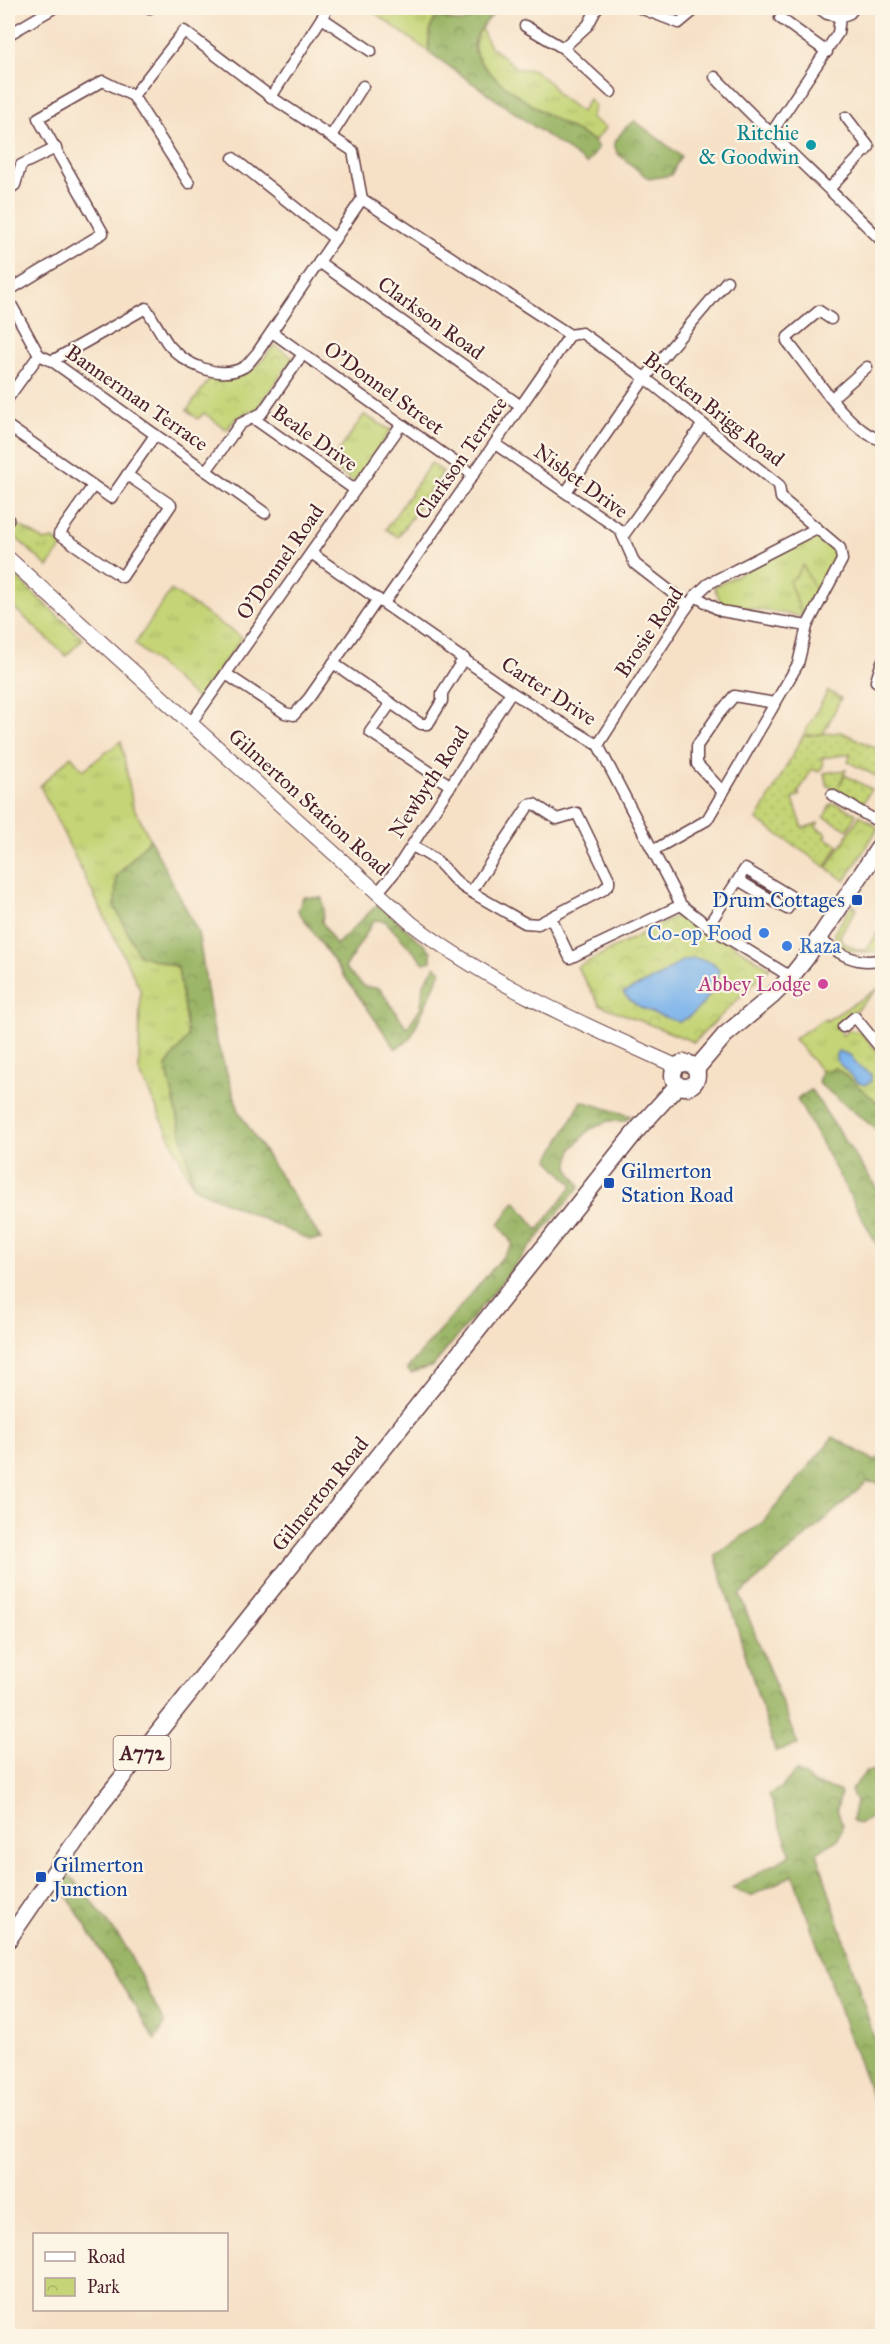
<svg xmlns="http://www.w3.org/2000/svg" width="890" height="2344" font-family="'IM FELL Great Primer',serif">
  <defs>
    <pattern id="grass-tufts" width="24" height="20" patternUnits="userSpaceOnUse" patternTransform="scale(1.5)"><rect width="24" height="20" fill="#c4d476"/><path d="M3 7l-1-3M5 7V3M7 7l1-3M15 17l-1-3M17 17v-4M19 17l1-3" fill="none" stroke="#aab666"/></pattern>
    <pattern id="forest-crowns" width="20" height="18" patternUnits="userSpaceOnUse" patternTransform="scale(1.5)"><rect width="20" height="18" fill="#9bb667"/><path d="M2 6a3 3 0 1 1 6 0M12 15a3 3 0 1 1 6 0" fill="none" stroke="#809355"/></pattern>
    <pattern id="park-crowns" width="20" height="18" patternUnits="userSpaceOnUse" patternTransform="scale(1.5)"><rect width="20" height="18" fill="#c4d476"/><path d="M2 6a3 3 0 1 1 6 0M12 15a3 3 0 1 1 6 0" fill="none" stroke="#aab666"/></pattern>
    <pattern id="garden-dots" width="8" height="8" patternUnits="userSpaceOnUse" patternTransform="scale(1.5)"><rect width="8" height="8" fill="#c4d476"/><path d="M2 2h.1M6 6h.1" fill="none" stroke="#aab666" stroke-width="1.8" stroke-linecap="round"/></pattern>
  </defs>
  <rect width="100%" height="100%" fill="#fcf5e5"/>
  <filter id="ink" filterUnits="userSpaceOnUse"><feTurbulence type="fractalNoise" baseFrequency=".0167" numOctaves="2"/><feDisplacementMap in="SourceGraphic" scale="12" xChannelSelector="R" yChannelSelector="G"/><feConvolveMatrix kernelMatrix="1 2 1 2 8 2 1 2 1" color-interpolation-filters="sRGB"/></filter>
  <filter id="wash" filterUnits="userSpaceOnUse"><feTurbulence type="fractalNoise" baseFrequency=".008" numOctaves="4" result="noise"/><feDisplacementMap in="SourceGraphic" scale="24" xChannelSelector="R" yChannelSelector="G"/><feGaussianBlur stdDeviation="1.35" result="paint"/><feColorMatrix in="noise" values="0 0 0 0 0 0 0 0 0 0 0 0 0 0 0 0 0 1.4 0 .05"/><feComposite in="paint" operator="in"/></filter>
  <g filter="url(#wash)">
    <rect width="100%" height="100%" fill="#f6e1c7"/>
    <g fill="url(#grass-tufts)" stroke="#877a50" stroke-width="1.5">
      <path d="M 368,8 L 448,8 L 450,9 L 447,13 L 453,23 L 438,15 L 428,44 L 429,52 Z"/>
      <path d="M 481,28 L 489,45 L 518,69 L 534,70 L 551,84 L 558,95 L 581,112 L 589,99 L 595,106 L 591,118 L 606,128 L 594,141 C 565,126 483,82 475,50 C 473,43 478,35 481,28 Z"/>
      <path d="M 364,415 L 391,430 L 355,483 L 329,465 Z"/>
      <path d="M 18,525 L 45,541 L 53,539 L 63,545 L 48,567 L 11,533 Z"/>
      <path d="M 818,532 L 837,551 L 837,561 L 806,617 L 722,604 L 714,587 Z"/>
      <path d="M 8,570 L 83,639 L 66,656 L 8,602 Z"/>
      <path d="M 171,590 L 242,638 L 198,700 L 135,644 Z"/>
      <path d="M 828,691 L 841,698 L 823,734 L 803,736 Z"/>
      <path d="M 121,741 L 133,806 L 150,839 L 116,877 L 139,955 L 178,967 L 188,1037 L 166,1066 L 194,1188 L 139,1071 L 140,989 L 40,786 L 71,756 L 83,770 Z"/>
      <path d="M 852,905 L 857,908 L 840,935 L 842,942 L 858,950 L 867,950 L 882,925 L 882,950 C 866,953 853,954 838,945 L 834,933 Z"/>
      <path d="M 879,988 L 837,1028 L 843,1035 L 850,1030 L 861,1032 L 882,1057 L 882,1106 L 836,1068 L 821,1071 L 794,1039 L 825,1018 L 826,1021 Z"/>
    </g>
    <g fill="url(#forest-crowns)" stroke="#726a49" stroke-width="1.5">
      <path d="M 481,8 L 499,8 C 490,18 475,31 474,46 C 473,76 569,128 594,141 L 598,148 L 587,164 L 429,52 C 428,40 429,24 438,15 C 457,25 466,25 481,8 Z"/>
      <path d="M 635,121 L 681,156 L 671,175 L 649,179 L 617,153 L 614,143 L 625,128 Z"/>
      <path d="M 150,839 L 198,932 L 214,1033 L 240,1114 L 321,1239 L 310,1240 L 194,1188 L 166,1066 L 188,1037 L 178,967 L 139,955 L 115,907 L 116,877 Z"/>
      <path d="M 303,897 L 322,898 L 324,910 L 322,922 L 336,945 L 378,904 L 431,951 L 431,961 L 424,963 L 385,921 L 374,920 L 345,968 L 365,987 L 379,988 L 407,1028 L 421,1007 L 423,985 L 435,966 L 441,971 L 410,1039 L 396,1049 L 298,911 Z"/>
      <path d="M 836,1068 L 882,1106 L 882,1134 L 818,1083 L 821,1071 Z"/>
      <path d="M 811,1090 L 882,1196 L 882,1254 L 797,1099 Z"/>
      <path d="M 582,1101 L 631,1116 L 624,1121 L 608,1121 L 589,1130 L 572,1149 L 568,1168 L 580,1186 L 433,1366 L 411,1373 L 407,1369 L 513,1245 L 499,1224 L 515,1201 L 538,1230 L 573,1185 L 549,1160 Z"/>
      <path d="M 833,1437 L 875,1461 L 882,1455 L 882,1480 L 879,1483 L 867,1482 L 740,1595 L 798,1745 L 775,1751 L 715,1555 L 763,1522 Z"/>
      <path d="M 877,1770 L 882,1773 L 882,1806 L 869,1819 L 858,1824 L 852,1820 L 856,1802 L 851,1790 L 866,1772 Z"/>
      <path d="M 796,1771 L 806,1777 L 812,1783 L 839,1791 L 841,1794 L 837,1809 L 842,1824 L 841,1832 L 838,1839 L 817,1853 L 882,2063 L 882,2133 L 879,2115 L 851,2042 L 793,1875 L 751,1896 L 732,1888 L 791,1855 L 769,1794 L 781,1788 Z"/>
      <path d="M 68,1874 L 84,1891 L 124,1944 L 165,2024 L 155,2040 L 60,1884 Z"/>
    </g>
    <g fill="url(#park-crowns)" stroke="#877a50" stroke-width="1.5">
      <path d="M 274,345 L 293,358 L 258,408 L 236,418 L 227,430 L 204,413 L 198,419 L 187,410 L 212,376 C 244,383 257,369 274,345 Z"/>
      <path d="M 803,565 L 815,590 L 805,613 L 802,614 L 789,582 L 796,576 Z"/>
      <path d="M 860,815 L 878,828 L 845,881 L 827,868 Z"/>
      <path d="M 682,913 L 770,968 L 694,1042 L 600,1005 L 577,967 Z"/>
    </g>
    <g fill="url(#garden-dots)" stroke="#877a50" stroke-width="1.5">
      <path d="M 431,463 L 443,472 L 398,537 L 386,529 Z"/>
      <path d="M 841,732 L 882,751 L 882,760 L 876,776 L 848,762 L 851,754 L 822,758 L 823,766 L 819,772 L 812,769 L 798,793 L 800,795 L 793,799 L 803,828 L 818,823 L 816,827 L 827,834 L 825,838 L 839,845 L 826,867 L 757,820 L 803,736 Z"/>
      <path d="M 846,770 L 839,785 L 845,775 L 871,789 L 860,809 L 842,799 L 838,788 L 836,789 L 827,786 L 824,773 Z"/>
      <path d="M 831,804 L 838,804 L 856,814 L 848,830 L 824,817 Z"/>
    </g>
    <g fill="#7ab3eb" stroke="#62698b" stroke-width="1.5">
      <path d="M 693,958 L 712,962 L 719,970 C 717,990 698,1014 679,1022 C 659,1015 637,1010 623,993 L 660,976 L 680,962 Z"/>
      <path d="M 838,1051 L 850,1055 L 859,1067 L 871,1074 L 871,1082 L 864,1085 L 857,1082 L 836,1060 L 836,1054 Z"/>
    </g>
  </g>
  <g filter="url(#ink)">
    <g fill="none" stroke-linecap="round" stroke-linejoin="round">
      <g stroke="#643c42" stroke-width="13">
        <g id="minor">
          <path d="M 149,8 L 150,8"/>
          <path d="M 640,8 L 679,23 L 697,8"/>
          <path d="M 819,8 L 827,14 L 840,17"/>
          <path d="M 840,17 L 850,13 L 854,8"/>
          <path d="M 322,18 L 371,51"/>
          <path d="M 780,18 L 827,52"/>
          <path d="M 525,26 L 563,48 L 611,92"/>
          <path d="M 8,35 L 54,8"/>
          <path d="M 563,48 L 588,25 L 597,8"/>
          <path d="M 715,77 C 769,134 827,186 882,241"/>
          <path d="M 271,97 L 328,8"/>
          <path d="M 770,135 L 838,33 L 840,17"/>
          <path d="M 331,136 L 363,86"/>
          <path d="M 233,158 L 335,239"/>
          <path d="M 830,188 L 869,147 L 846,117"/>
          <path d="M 8,190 L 15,185 L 21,165 L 56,148"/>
          <path d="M 362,199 L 570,335 L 582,333 L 645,378 L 779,485 L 781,498 L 840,548 L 842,560 L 807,626 L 798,664 L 707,820 L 654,850"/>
          <path d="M 319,262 L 521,406"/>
          <path d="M 8,291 L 103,233 L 38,118 L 103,81 L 133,96 L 189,183"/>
          <path d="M 8,299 L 39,355 L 52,361 L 265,513"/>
          <path d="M 831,319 L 819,311 L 788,337 L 787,341 C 810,369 849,433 882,440"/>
          <path d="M 272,332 L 473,475"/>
          <path d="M 52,361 L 146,308 C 153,319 160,332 168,344 C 184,364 219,381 244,367 C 249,364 253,357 257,353 L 362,199 L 353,151 L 271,97 L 184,31 L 133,96"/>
          <path d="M 8,398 L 39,355"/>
          <path d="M 832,398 L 867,367"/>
          <path d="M 253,418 L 355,490"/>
          <path d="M 8,426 L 111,498 L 155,435"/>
          <path d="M 495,444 L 620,530 L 635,564 L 688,605"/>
          <path d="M 206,471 L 240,424 L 262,413 L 303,354"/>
          <path d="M 93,486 L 59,534 L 122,577 L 171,505 L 127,475"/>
          <path d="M 566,492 L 645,378 L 727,281"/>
          <path d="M 8,519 L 8,520"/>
          <path d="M 623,536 L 703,424"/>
          <path d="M 311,553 L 511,692 L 598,745 L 681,905 L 708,926 L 791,977"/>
          <path d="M 695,596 L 721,611 L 807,626"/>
          <path d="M 384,603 L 570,335"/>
          <path d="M 882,662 L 876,681 L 882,685"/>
          <path d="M 333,663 L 421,724 L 428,724 L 442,701 L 442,693 L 464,658"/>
          <path d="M 226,674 L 285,713 L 294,715 L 309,698 L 378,599"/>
          <path d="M 391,703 L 370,732 L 451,786"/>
          <path d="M 191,723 L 401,425"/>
          <path d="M 598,745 L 683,613 L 695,596 L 708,584 L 817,528"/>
          <path d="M 723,792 L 697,764 L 697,746 L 718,715 L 734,696 L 775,703"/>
          <path d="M 832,795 L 882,824"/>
          <path d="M 412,846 C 421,851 432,856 440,864 C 453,877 454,882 471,892 L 525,923 L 538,924 L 603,890 L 609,884 L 609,879 L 577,813 L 557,819 L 534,804 L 529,805 L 471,892"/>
          <path d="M 378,892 L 394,873 L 511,692"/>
          <path d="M 551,918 L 570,958 L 681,905"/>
          <path d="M 708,926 L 745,869 L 794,898 L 787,909 L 738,880"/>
          <path d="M 819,939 C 839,954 857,966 882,959"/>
          <path d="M 843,1027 L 855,1017 L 882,1050"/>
        </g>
      </g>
      <g stroke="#643c42" stroke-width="16">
        <path id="tertiary" d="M 8,558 L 411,923 C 491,985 585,1025 676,1066"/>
      </g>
      <g stroke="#643c42" stroke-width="19">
        <g id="primary">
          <circle cx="685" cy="1075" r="12"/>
          <path d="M 696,1069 L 725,1035 L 772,996 L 791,977 L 806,958 L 882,843"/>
          <path d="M 8,1940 L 101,1804 L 637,1130 L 678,1085"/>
        </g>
      </g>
      <use href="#minor" stroke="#fff" stroke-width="10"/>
      <use href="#tertiary" stroke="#fff" stroke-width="14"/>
      <use href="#primary" stroke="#fff" stroke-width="16"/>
    </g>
  </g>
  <circle fill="#0f9aa8" stroke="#fcf5e5" stroke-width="2" cx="811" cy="145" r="6"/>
  <g fill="#1a4fb4" stroke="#fcf5e5" stroke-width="2">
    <rect x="851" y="894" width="12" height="12" rx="3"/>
    <rect x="603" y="1177" width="12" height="12" rx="3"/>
    <rect x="35" y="1871" width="12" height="12" rx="3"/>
  </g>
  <g fill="#3f7fe0" stroke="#fcf5e5" stroke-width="2">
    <circle cx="764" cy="933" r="6"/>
    <circle cx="787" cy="946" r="6"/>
  </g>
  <circle fill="#d1479c" stroke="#fcf5e5" stroke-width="2" cx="823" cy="984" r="6"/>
  <g text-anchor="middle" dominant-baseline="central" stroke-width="4.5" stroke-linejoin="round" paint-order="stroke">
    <rect fill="#fcf5e5" stroke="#7f5f63" stroke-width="1.5" x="113.5" y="1736" width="57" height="34" rx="4.5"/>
    <g font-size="20" font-weight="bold" fill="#4a1f2b">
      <text x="142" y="1753">A772</text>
    </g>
    <g font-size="21" fill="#0d838f" stroke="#fcf5e5" text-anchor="end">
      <text x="799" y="133">Ritchie<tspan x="799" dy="24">&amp; Goodwin</tspan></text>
    </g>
    <g font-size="21" fill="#4a1f2b" stroke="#fcf5e5">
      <text transform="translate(431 318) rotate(36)">Clarkson Road</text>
      <text transform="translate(384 388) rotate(36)">O'Donnel Street</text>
      <text transform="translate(137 398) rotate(35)">Bannerman Terrace</text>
      <text transform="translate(714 409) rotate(38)">Brocken Brigg Road</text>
      <text transform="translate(315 438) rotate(35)">Beale Drive</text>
      <text transform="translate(461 458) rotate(-55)">Clarkson Terrace</text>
      <text transform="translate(581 481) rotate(36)">Nisbet Drive</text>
      <text transform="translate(280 562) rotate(-55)">O'Donnel Road</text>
      <text transform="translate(649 632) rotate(-56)">Brosie Road</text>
      <text transform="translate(549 691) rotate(33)">Carter Drive</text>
      <text transform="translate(429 782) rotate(-57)">Newbyth Road</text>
      <text transform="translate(309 802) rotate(42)">Gilmerton Station Road</text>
      <text transform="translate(320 1494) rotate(-51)">Gilmerton Road</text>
    </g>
    <g font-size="21" fill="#164399" stroke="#fcf5e5" text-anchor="start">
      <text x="845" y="900" text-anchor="end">Drum Cottages</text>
      <text x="621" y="1171">Gilmerton<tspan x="621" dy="24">Station Road</tspan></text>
      <text x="53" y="1865">Gilmerton<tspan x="53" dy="24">Junction</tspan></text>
    </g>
    <g font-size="21" fill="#366cbe" stroke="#fcf5e5" text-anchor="end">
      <text x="752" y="933">Co-op Food</text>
      <text x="799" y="946" text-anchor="start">Raza</text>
    </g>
    <g font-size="21" fill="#b23c85" stroke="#fcf5e5" text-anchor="end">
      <text x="811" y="984">Abbey Lodge</text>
    </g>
  </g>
  <rect width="890" height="2344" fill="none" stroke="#fcf5e5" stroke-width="30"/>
  <rect x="33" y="2233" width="195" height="78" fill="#fcf5e5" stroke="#b59f9b" stroke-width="1.5"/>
  <rect x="45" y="2252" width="30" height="9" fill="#ffffff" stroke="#b59f9b" stroke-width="1.5"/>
  <text x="87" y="2263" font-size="18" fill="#4a1f2b">Road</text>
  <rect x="45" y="2278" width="30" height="18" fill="url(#park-crowns)" stroke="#b59f9b" stroke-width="1.5"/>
  <text x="87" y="2293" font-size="18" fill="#4a1f2b">Park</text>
</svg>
